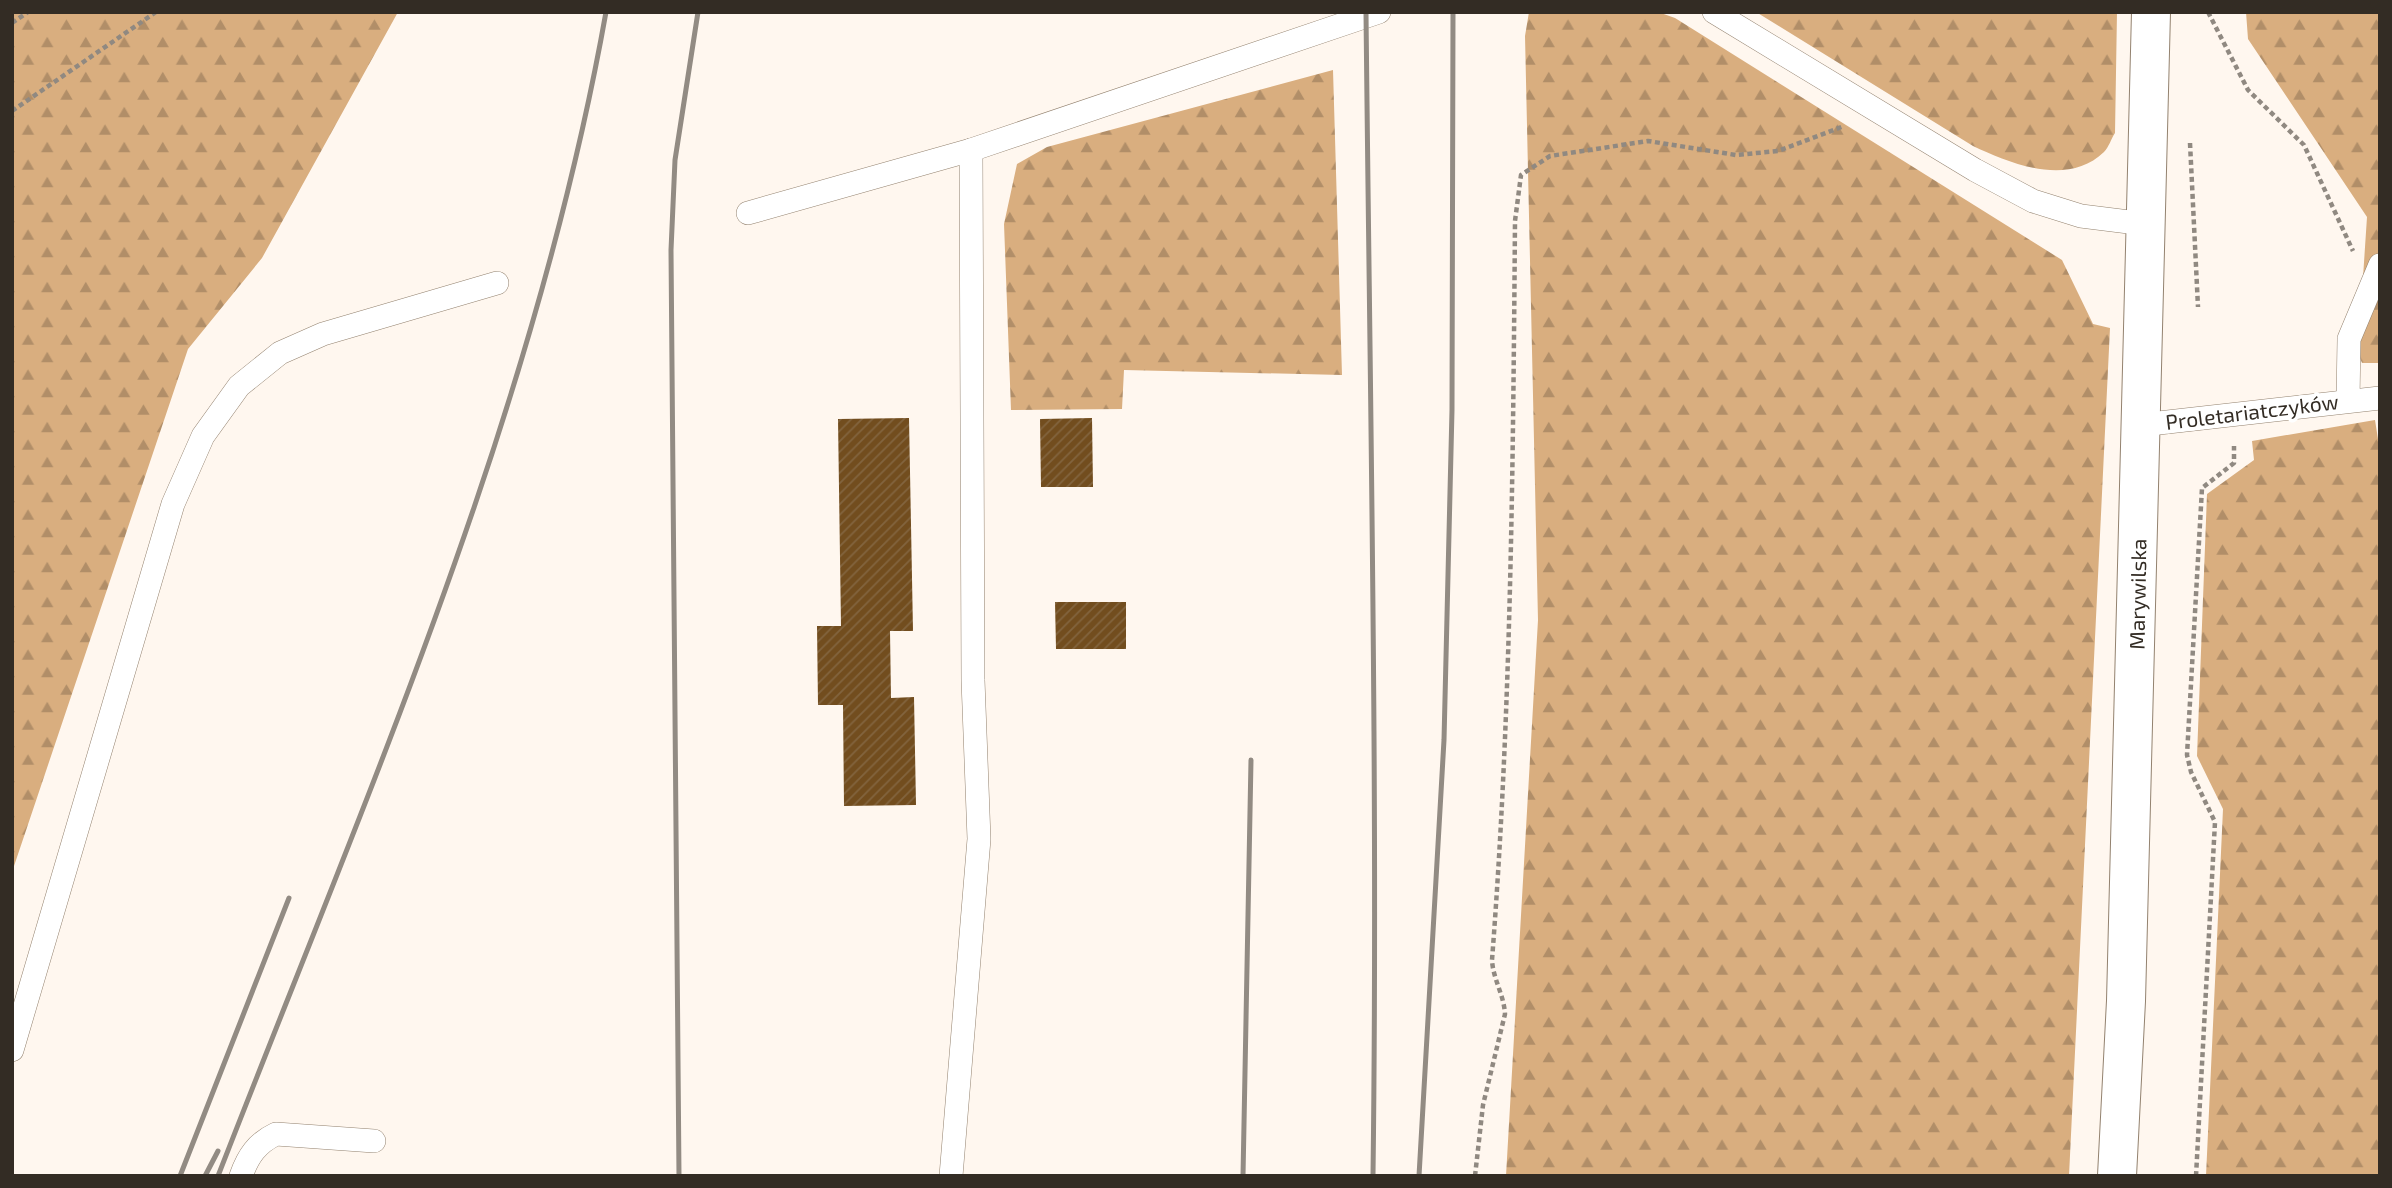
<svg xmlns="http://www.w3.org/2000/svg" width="2392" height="1188" font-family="'Exo 2',sans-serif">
  <defs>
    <pattern id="forest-firs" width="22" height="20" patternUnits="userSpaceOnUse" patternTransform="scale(1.75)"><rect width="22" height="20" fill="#d9ae7f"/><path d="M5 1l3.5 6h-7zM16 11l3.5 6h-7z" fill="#b18e68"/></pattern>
    <pattern id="building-hatch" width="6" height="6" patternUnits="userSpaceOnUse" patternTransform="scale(1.75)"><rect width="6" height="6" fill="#724d1e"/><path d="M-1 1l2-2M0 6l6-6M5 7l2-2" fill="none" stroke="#82643e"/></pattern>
  </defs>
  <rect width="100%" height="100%" fill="#fff7ef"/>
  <g fill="url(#forest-firs)">
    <path d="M 12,12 L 398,12 L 262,258 L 188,349 L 12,872 Z"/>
    <path d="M 1529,12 L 1658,12 L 1675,18 L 2062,260 L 2093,324 L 2110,328 L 2069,1176 L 1506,1176 L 1538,620 L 1525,36 Z"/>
    <path d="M 1756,12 L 2117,12 L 2115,133 C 2111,139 2109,147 2104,152 C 2068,187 2011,164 1973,146 Z"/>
    <path d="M 2246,12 L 2380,12 L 2380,363 L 2362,363 L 2358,353 L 2367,217 L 2248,39 Z"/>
    <path d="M 1333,70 L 1342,375 L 1124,370 L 1122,409 L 1011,410 L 1004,224 L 1017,164 L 1047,147 Z"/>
    <path d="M 2375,420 L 2380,452 L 2380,1176 L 2206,1176 L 2223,809 L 2197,756 L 2207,494 L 2254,460 L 2252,441 Z"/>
  </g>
  <g fill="url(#building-hatch)">
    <path d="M 909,418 L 913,631 L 890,631 L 891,698 L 914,697 L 916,805 L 844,806 L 843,705 L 818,705 L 817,626 L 841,626 L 838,419 Z"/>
    <path d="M 1092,418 L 1093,487 L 1041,487 L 1040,419 Z"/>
    <path d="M 1055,602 L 1126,602 L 1126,649 L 1056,649 Z"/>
  </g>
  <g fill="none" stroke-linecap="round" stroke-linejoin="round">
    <g stroke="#93826f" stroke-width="24">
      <g id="lane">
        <path d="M 1714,12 L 1975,170 L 2033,201 L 2081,216 L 2145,224"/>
        <path d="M 748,213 L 971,150 L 1379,12"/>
        <path d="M 2348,401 L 2349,339 L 2380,265"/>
        <path d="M 2141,425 L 2380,398"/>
        <path d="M 12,1050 L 173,504 L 203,436 L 239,386 L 280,353 L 323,334 L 497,283"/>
        <path d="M 241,1176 C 248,1156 257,1143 276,1134 L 374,1141"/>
        <path d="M 951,1176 L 979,839 L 973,680 L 971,150"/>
      </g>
    </g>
    <g stroke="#93826f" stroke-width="40">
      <path id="secondary" d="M 2117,1176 L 2126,1001 L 2151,12"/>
    </g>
    <g stroke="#908981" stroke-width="4.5" stroke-dasharray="5 3.5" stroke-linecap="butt">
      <path d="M 2208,12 L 2248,90 L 2304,145 L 2353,251"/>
      <path d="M 12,23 L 28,12"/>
      <path d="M 12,111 L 156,12"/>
      <path d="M 2190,143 L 2198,307"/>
      <path d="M 1475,1176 L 1483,1105 L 1505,1014 C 1504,995 1493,979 1492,960 C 1511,714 1513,468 1515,221 L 1521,175 L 1550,156 L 1648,141 L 1736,155 L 1778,151 L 1844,126"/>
      <path d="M 2196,1176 L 2215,822 L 2191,772 L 2187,755 L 2202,488 L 2234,463 L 2234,446"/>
    </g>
    <use href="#lane" stroke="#fff" stroke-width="23"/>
    <use href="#secondary" stroke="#fff" stroke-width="38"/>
    <g stroke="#928b83" stroke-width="5">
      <path d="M 1366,12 C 1370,400 1378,788 1373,1176"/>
      <path d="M 180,1176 L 289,898"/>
      <path d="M 205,1176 L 218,1151"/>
      <path d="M 218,1176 C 366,795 534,417 606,12"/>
      <path d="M 679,1176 L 671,250 L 675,160 L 698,12"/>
      <path d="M 1243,1176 L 1251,760"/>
      <path d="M 1419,1176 L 1444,740 L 1452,410 L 1453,12"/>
    </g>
  </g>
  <g text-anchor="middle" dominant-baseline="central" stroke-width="7" stroke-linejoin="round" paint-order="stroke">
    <g font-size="21" fill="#332c24" stroke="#fff">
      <text transform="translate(2252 411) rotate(-7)">Proletariatczyków</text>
      <text transform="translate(2137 594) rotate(-89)">Marywilska</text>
    </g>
  </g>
  <rect width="2392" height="1188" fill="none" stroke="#332c24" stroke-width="28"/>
</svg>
